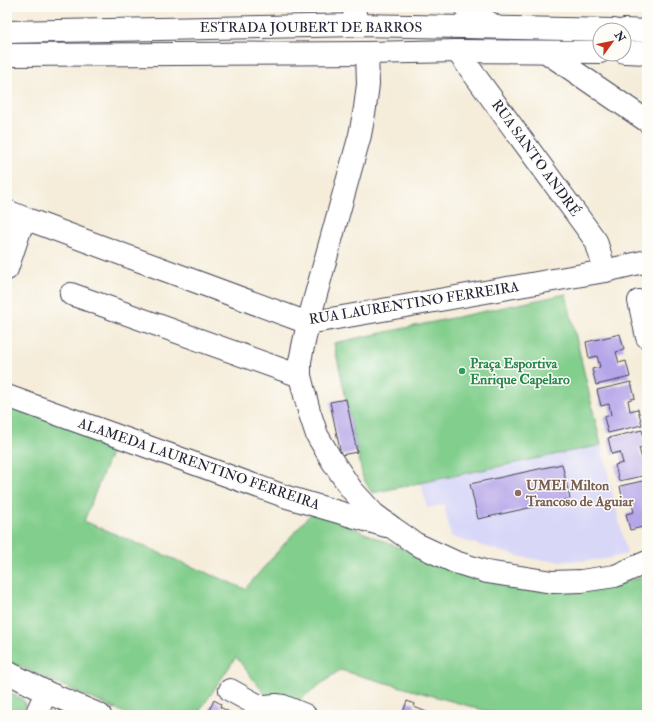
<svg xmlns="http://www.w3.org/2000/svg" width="654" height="722" font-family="'IM FELL Double Pica',serif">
  <rect width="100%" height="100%" fill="#fdfcf7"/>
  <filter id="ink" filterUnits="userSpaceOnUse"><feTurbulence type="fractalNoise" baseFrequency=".025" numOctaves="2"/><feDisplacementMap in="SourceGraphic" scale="8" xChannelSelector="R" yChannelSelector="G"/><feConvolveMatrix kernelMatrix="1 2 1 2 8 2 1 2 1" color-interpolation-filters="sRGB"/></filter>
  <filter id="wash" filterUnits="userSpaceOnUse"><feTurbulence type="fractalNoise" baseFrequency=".012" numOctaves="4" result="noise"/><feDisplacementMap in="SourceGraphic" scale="16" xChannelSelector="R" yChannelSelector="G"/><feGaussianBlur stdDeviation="0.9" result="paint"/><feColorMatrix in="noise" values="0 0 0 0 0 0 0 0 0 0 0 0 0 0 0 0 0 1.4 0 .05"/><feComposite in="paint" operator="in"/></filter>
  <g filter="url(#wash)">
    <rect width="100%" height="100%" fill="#f5edda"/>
    <path fill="#d8d7f8" d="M 601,445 L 627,554 L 606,559 L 584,561 L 562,561 L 540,560 L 518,556 L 451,537 L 444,504 L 427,508 L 421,483 Z"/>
    <g fill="#82ce8c" stroke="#527864">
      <path d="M 566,294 L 601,445 L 372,493 L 363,478 L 334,343 Z"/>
      <path d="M 7,401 L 117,438 L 84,521 L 245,589 L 313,511 L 450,569 L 633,580 L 647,575 L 647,715 L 501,715 L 340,670 L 299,700 L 270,701 L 236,657 L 197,715 L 129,715 L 7,661 Z"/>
      <path d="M 7,692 L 21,698 L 25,702 L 25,707 L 21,715 L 7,715 Z"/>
    </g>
    <g id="blocks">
      <g fill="#b5a5e9">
        <path d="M 620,334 L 624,350 L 616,352 L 619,363 L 626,361 L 630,377 L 596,385 L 592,369 L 600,367 L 597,356 L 589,358 L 586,342 Z"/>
        <path d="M 631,382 L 635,398 L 628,400 L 630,411 L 638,409 L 642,425 L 608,433 L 604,417 L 611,415 L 609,404 L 601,406 L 597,390 Z"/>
        <path d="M 346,399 L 357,452 L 341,455 L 330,402 Z"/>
        <path d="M 642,430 L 646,446 L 639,448 L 642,459 L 647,458 L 647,475 L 619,481 L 615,465 L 623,463 L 620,452 L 612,454 L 608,438 Z"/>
        <path d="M 562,464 L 570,499 L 478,519 L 470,484 Z"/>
        <path d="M 647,480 L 647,526 L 630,530 L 626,514 L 634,512 L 631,501 L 623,502 L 620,486 Z"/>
        <path d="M 214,700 L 221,704 L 220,707 L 235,715 L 207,715 Z"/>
        <path d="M 407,701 L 415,704 L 414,707 L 434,715 L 402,715 Z"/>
      </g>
    </g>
  </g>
  <g filter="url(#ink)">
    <use href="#blocks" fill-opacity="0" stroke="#424053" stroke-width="1"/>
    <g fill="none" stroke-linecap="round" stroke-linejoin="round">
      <g stroke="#424053" stroke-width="24">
        <g id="minor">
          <path d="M 353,7 L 358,25"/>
          <path d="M 465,7 L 496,27"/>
          <path d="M 457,51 L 596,241 L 605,271"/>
          <path d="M 546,52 L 647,121"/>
          <path d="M 367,53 L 368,84 L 365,108 L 360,135 L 308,323 L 300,361 L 300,376 L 309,411 L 317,435 L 331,459 L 352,490 L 374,514 L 393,528 L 416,544 L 455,562 L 487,572 L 552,582 L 581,581 L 615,576 L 647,562"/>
          <path d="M 7,211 L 24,218 L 308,323 L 605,271 L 647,261"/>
          <path d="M 7,269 L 24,218"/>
          <path d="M 71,294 L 300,376"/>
          <path d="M 639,301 L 647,337"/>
          <path d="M 7,396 L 287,497 L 386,526"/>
          <path d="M 7,672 L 46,692 L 100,715"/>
          <path d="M 230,690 L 259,706 L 265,706 L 276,705 L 283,706 L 305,715"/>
          <path d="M 36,715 L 46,692"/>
        </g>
      </g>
      <g stroke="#424053" stroke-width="24">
        <g id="major">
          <path d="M 624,30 L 647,31"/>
          <path d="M 7,32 L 358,25 L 614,30"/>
          <path d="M 624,52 L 647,53"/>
          <path d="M 7,55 L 367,53 L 457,51 L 600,52"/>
        </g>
      </g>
      <use href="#minor" stroke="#fff" stroke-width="22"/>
      <use href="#major" stroke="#fff" stroke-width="22"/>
    </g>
  </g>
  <circle fill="#2e9e5b" stroke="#fdfcf7" stroke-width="1.5" cx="462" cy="371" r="4"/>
  <circle fill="#8d6e63" stroke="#fdfcf7" stroke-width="1.5" cx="518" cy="493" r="4"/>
  <g text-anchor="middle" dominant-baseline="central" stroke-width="3" stroke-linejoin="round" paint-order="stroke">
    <g font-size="14" fill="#22223b" stroke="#fdfcf7">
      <text x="311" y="27">ESTRADA JOUBERT DE BARROS</text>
      <text transform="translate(536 158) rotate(54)">RUA SANTO ANDRÉ</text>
      <text transform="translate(414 303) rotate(-9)">RUA LAURENTINO FERREIRA</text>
      <text transform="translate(199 464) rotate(19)">ALAMEDA LAURENTINO FERREIRA</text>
    </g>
    <g font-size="14" font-weight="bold" fill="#27864d" stroke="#fdfcf7" text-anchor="start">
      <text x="470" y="363">Praça Esportiva<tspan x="470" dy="16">Enrique Capelaro</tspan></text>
    </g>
    <g font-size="14" font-weight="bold" fill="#785e54" stroke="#fdfcf7" text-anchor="start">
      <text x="526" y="485">UMEI Milton<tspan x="526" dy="16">Trancoso de Aguiar</tspan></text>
    </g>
  </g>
  <rect width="654" height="722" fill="none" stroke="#fdfcf7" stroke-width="24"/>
  <g transform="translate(612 42) rotate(57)"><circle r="19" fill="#fdfcf7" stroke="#a5a5ac"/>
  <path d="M0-3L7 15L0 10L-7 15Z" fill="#c8321e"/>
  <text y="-6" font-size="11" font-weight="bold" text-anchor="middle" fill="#22223b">N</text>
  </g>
</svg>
